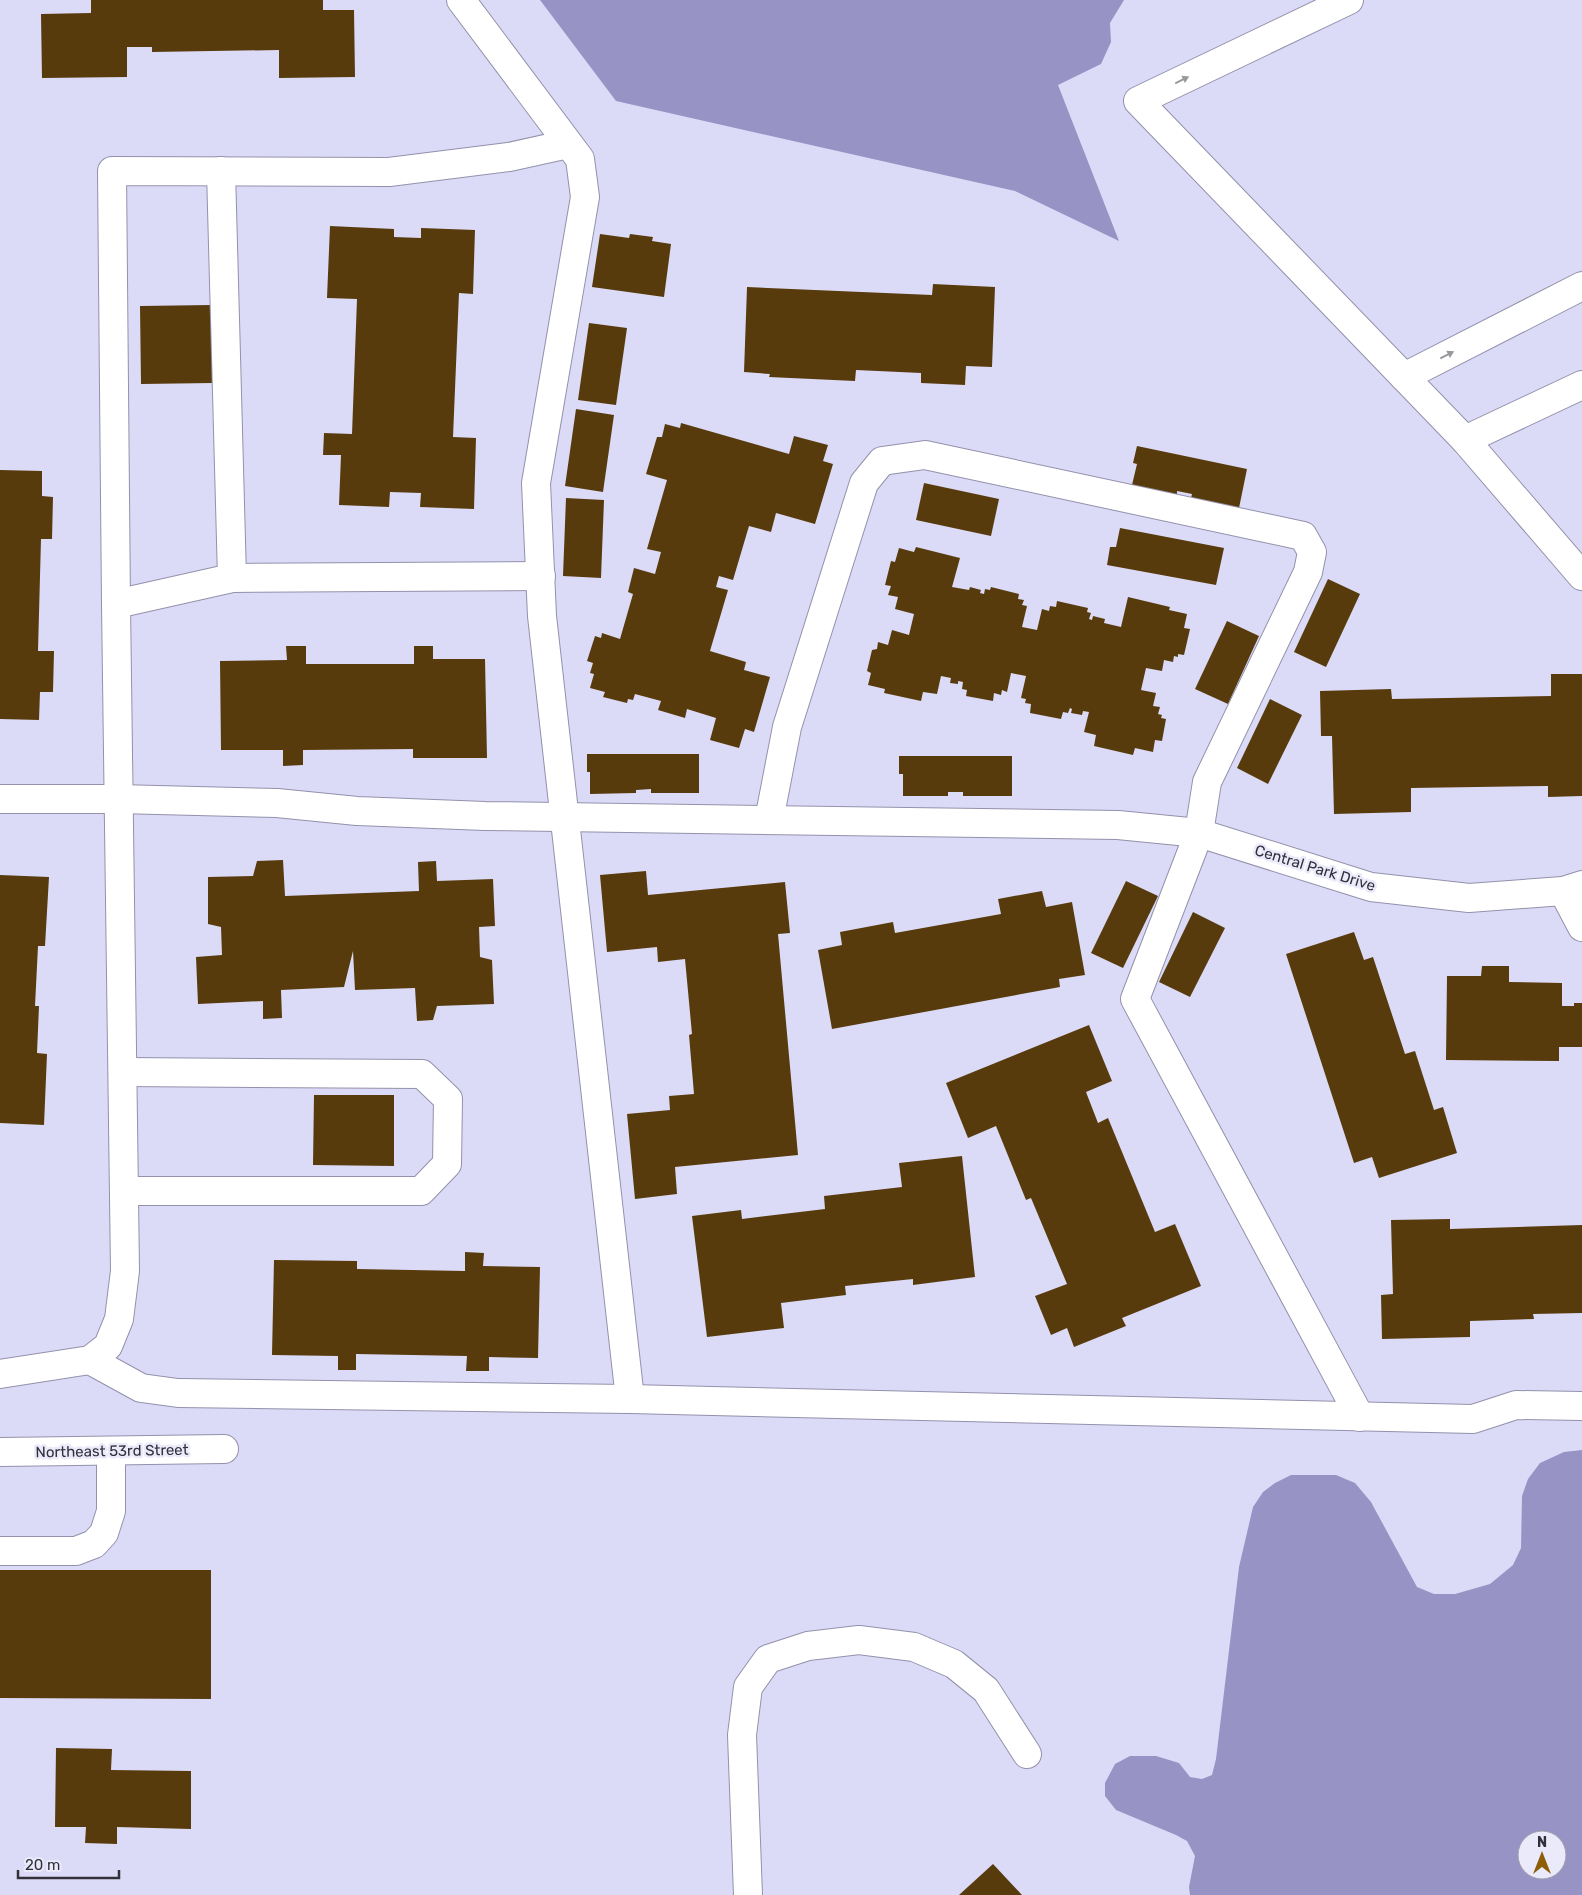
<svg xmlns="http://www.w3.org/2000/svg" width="1582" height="1895" font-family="Rubik,sans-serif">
  <rect width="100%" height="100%" fill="#dcdbf7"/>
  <g fill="#9793c4" fill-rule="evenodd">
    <path d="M 540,0 L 1124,0 L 1110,23 L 1111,42 L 1101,64 L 1058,85 L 1119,241 L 1015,191 L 616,101 Z"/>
    <path d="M 1582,1450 L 1582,1895 L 1190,1895 L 1189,1887 L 1195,1856 L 1187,1841 L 1176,1835 L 1116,1810 L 1105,1796 L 1105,1783 L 1115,1764 L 1130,1756 L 1156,1756 L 1179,1763 L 1190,1777 L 1202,1779 L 1212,1775 L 1216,1759 L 1239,1567 L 1253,1507 L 1263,1492 L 1275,1483 L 1291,1475 L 1336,1475 L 1355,1483 L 1371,1502 L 1417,1587 L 1434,1594 L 1455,1594 L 1490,1584 L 1513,1565 L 1521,1548 L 1522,1496 L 1528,1479 L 1540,1463 L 1564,1452 ZM 1527,1840 L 1557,1840 L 1557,1870 L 1527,1870 Z"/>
  </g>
  <g fill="#583b0d">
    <path d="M 91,0 L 323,0 L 323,10 L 354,10 L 355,77 L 279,78 L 279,50 L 152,52 L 152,47 L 127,47 L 127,77 L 42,78 L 41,14 L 91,13 Z"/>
    <path d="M 330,226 L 394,229 L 394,237 L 421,238 L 421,228 L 475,230 L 473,294 L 459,293 L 453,437 L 476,438 L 474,509 L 420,507 L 421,493 L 390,492 L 389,507 L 339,505 L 341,455 L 323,455 L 324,433 L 352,434 L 357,299 L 327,298 Z"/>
    <path d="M 600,234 L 629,238 L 630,234 L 653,237 L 652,241 L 671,244 L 664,297 L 592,287 Z"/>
    <path d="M 933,284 L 995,287 L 992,367 L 966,366 L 965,385 L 921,383 L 921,373 L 856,370 L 855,381 L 769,377 L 770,374 L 744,372 L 747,287 L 932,295 Z"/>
    <path d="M 211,305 L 213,383 L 141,384 L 140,306 Z"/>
    <path d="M 589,323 L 627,328 L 616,405 L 578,400 Z"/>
    <path d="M 576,409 L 614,415 L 603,492 L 565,486 Z"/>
    <path d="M 681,423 L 789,454 L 794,436 L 828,445 L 823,461 L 833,464 L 815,524 L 776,513 L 771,532 L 749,526 L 733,580 L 719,576 L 716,587 L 728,590 L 710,651 L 746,662 L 744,670 L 770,677 L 754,732 L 745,729 L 739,748 L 710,740 L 716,718 L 687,709 L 685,718 L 658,710 L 661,701 L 635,694 L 633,700 L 628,699 L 627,703 L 603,697 L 605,692 L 590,688 L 594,674 L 590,673 L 593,663 L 587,661 L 595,636 L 601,638 L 602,633 L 620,639 L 633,594 L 628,592 L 634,568 L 655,574 L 661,552 L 647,549 L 667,480 L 646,474 L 657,437 L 662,437 L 665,424 L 680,428 Z"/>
    <path d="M 1137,446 L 1247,469 L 1239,508 L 1191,498 L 1192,494 L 1177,491 L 1177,495 L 1132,485 L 1137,464 L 1133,463 Z"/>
    <path d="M 0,470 L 42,471 L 42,496 L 53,497 L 52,539 L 41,539 L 38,651 L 54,651 L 53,692 L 40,692 L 39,720 L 0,719 Z"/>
    <path d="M 924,483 L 999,499 L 991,536 L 916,520 Z"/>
    <path d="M 566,498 L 604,500 L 601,578 L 563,576 Z"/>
    <path d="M 1120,528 L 1224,548 L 1216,585 L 1107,565 L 1110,547 L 1116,547 Z"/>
    <path d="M 916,547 L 960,558 L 952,587 L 969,590 L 970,587 L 981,590 L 980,593 L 984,594 L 985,589 L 990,590 L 991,587 L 1019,594 L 1018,599 L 1024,600 L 1022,605 L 1027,606 L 1022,627 L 1037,630 L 1042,609 L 1049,611 L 1050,606 L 1056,607 L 1057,601 L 1088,608 L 1087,612 L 1091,613 L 1089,619 L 1092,620 L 1093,616 L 1105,619 L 1104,623 L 1121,627 L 1128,597 L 1170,607 L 1169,610 L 1187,614 L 1184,628 L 1190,629 L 1184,655 L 1178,654 L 1178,657 L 1174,656 L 1173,662 L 1164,660 L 1162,671 L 1146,668 L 1141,690 L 1156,693 L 1153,706 L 1160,707 L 1158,714 L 1162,715 L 1161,718 L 1166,719 L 1162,741 L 1155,740 L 1153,752 L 1135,748 L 1133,755 L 1094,746 L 1096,735 L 1084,732 L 1089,712 L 1083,711 L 1082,715 L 1071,713 L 1072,709 L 1070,708 L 1068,713 L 1063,712 L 1061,719 L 1030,713 L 1031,704 L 1025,703 L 1026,699 L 1021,698 L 1026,676 L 1011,673 L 1007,692 L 1002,690 L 1001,695 L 994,693 L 993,701 L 966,696 L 967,690 L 962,689 L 963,682 L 958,681 L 958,684 L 950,683 L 951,678 L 941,676 L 937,694 L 923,692 L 921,701 L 884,693 L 885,689 L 868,685 L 871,673 L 867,671 L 872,650 L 877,649 L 878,642 L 888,645 L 892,630 L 909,635 L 914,614 L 895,609 L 898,597 L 888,595 L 891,586 L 885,585 L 891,561 L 895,562 L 899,548 L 914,552 Z"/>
    <path d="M 1328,579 L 1360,594 L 1326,667 L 1294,652 Z"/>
    <path d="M 1227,621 L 1259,636 L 1228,704 L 1195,689 Z"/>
    <path d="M 286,646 L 306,646 L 306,664 L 414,664 L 414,646 L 433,646 L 433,659 L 485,659 L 487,758 L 413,758 L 413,749 L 303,750 L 303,765 L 283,766 L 283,750 L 221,750 L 220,661 L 287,660 Z"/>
    <path d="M 1551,674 L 1582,674 L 1582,796 L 1548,797 L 1548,786 L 1411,788 L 1411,812 L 1334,814 L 1332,736 L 1321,736 L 1320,691 L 1391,689 L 1392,699 L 1551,696 Z"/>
    <path d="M 1270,699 L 1302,715 L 1268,784 L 1237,768 Z"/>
    <path d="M 587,754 L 699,754 L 699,793 L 651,793 L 651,789 L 636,790 L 636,793 L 590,794 L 590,772 L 587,772 Z"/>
    <path d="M 899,756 L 1012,756 L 1012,796 L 963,796 L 963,792 L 948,792 L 948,796 L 903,796 L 903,774 L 899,774 Z"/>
    <path d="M 283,860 L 285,896 L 419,891 L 418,862 L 436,861 L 437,881 L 493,879 L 495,926 L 479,927 L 480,957 L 492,960 L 494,1004 L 437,1006 L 433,1020 L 417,1021 L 415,988 L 355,990 L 353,951 L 344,987 L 281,990 L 282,1018 L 263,1019 L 263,1001 L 198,1004 L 196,957 L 222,955 L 221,927 L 208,924 L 208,877 L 253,876 L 257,861 Z"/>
    <path d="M 646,871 L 648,895 L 785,882 L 790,933 L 778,934 L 798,1155 L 675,1167 L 677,1194 L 635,1199 L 627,1114 L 670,1110 L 669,1096 L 694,1094 L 689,1035 L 692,1034 L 685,959 L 658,962 L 657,947 L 607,952 L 600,875 Z"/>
    <path d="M 0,875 L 49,877 L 45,946 L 38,946 L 35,1006 L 39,1006 L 37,1053 L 47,1054 L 44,1125 L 0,1123 Z"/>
    <path d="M 1126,881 L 1158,896 L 1123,968 L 1091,953 Z"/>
    <path d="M 1042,891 L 1046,907 L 1072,902 L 1085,975 L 1059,979 L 1060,987 L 832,1029 L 818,950 L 842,945 L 840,932 L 893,922 L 895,933 L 1001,914 L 998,899 Z"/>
    <path d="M 1193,912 L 1225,928 L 1190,997 L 1159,982 Z"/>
    <path d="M 1354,932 L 1364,960 L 1373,957 L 1405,1054 L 1415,1051 L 1434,1110 L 1443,1107 L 1457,1153 L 1379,1178 L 1372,1157 L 1354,1163 L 1286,954 Z"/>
    <path d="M 1482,966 L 1509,966 L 1509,982 L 1562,983 L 1562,1006 L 1574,1006 L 1574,1003 L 1582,1003 L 1582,1047 L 1559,1047 L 1559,1061 L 1446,1060 L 1447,976 L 1481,976 Z"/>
    <path d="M 1089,1025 L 1112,1081 L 1086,1092 L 1098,1123 L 1108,1118 L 1155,1232 L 1175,1224 L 1201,1286 L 1122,1318 L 1126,1326 L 1074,1347 L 1067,1328 L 1051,1335 L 1035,1296 L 1067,1284 L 1031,1198 L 1026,1200 L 996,1126 L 968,1138 L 946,1083 Z"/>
    <path d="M 314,1095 L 394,1095 L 394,1166 L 313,1165 Z"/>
    <path d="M 962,1156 L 975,1277 L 913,1285 L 913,1279 L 845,1286 L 846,1295 L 781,1303 L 784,1328 L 707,1337 L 692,1216 L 741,1210 L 742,1219 L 825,1209 L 824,1196 L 902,1187 L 899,1163 Z"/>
    <path d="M 1450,1219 L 1450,1229 L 1582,1225 L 1582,1313 L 1533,1314 L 1534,1319 L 1470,1321 L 1470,1337 L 1382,1339 L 1381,1295 L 1393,1294 L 1391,1220 Z"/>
    <path d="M 465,1252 L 484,1253 L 483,1266 L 540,1267 L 538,1358 L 489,1357 L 489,1371 L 466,1371 L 467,1356 L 356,1354 L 356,1370 L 338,1370 L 338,1356 L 272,1355 L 274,1260 L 357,1261 L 357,1269 L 465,1271 Z"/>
    <path d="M 0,1570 L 211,1570 L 211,1699 L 0,1698 Z"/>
    <path d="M 56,1748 L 112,1749 L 111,1770 L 191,1771 L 191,1829 L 117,1827 L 117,1844 L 85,1843 L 86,1827 L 55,1827 Z"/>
    <path d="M 993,1864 L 1022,1895 L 959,1895 Z"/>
  </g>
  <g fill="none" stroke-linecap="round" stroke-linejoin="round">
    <g stroke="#9391ab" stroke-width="30">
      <g id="minor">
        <path d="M 461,0 L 580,159 L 585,197 L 536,483 L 542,616 L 630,1399"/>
        <path d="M 1349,0 L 1138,101 L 1465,440 L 1582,576"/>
        <path d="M 221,171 L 232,578"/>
        <path d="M 1404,377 L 1582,286"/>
        <path d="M 1465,440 L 1582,385"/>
        <path d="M 116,604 L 232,578 L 541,576"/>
        <path d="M 0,799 L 118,799 L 277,803 L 357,811 L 485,816 L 1118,825 L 1199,833 L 1371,887 L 1469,898 L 1563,891 L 1582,885"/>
        <path d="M 769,820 L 787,727 L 864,483 L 882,461 L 925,455 L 1303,536 L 1312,552 L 1308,572 L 1207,782 L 1199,833 L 1135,999 L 1360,1417"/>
        <path d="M 1563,891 L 1582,927"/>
        <path d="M 123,1072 L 422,1074 L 448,1099 L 447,1164 L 421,1191 L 124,1191"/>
        <path d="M 90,1360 L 141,1388 L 178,1393 L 630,1399 L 1473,1419 L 1516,1405 L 1582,1406"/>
        <path d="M 0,1374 L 90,1360 L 108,1346 L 119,1319 L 125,1271 L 116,604 L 112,171 L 389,172 L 509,157 L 568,144"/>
        <path d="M 0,1452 L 224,1449"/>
        <path d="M 0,1551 L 76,1551 L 94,1544 L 104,1533 L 111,1511 L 111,1451"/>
        <path d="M 748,1895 L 742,1735 L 748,1687 L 768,1659 L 808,1646 L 859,1640 L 914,1647 L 954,1664 L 986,1690 L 1027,1754"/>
      </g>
    </g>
    <use href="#minor" stroke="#fff" stroke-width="28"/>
  </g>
  <defs><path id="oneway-solid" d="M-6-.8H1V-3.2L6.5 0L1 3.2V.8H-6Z" transform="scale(1.25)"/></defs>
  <g fill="#98989d">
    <use href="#oneway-solid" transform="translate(1182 80) rotate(-26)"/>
    <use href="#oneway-solid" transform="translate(1447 355) rotate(-27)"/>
  </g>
  <g text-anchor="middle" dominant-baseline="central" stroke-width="5" stroke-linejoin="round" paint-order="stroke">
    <g font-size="15" fill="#31303b" stroke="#eaeafb">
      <text transform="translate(1315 868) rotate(17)">Central Park Drive</text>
      <text transform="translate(112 1451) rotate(-1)">Northeast 53rd Street</text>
    </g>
  </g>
  <g transform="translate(1542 1855)"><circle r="24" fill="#eaeafb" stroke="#a0a0ae"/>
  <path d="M0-4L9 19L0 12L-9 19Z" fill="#8e5e07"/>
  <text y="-8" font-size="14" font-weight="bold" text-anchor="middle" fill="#31303b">N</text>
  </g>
  <path d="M18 1870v8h101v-8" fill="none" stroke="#31303b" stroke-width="2.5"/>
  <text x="25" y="1870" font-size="15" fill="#31303b" stroke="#eaeafb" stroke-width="4" paint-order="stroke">20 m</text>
</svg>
